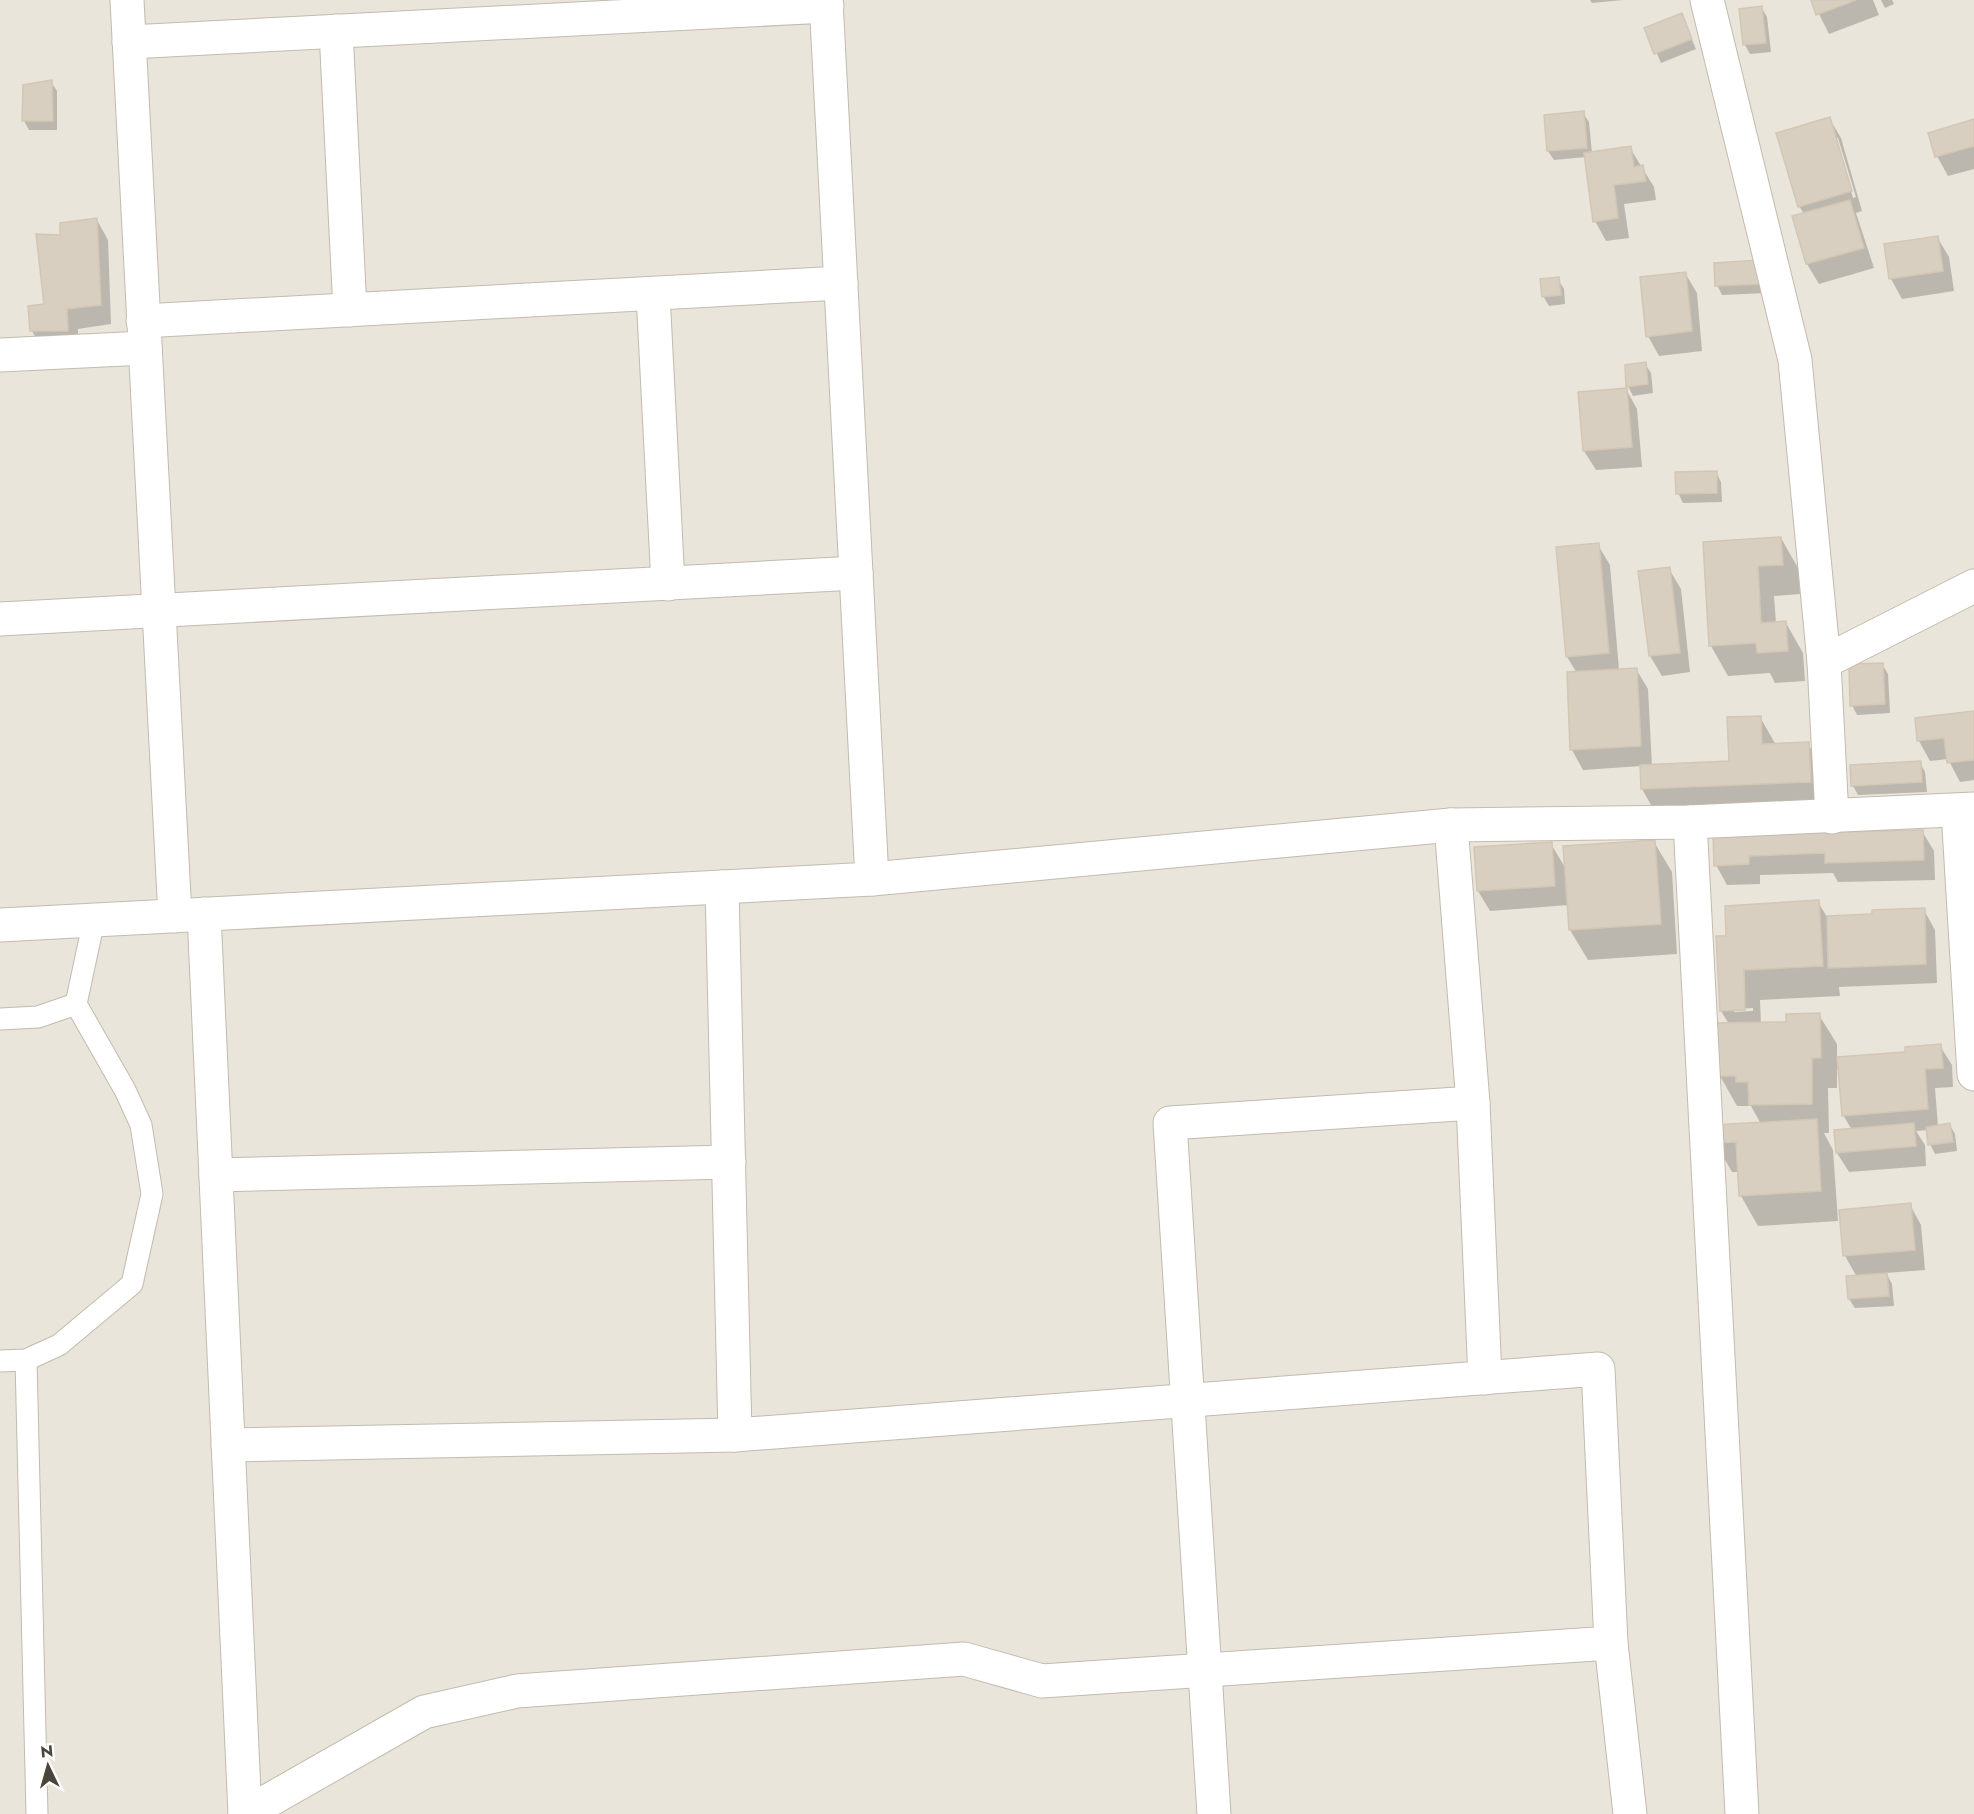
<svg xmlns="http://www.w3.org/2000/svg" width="1974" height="1814" font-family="Jost,sans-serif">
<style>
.residential{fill:#eae5da}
.shadow{fill:#0003;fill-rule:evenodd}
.building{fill:#d8cfc1;stroke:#d3c7b4;stroke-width:1.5}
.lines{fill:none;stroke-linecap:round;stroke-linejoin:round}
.lane-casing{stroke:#c2bbae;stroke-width:23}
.street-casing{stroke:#c2bbae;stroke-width:35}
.lane{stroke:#fff;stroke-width:21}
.street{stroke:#fff;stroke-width:33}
</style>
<rect width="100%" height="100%" fill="#f6f3ec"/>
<rect class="residential" x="0" y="0" width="1974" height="1814"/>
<g class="shadow">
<path d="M1590,0H1623L1592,3Z"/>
<path d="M1812,0H1873L1879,15L1829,34Z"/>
<path d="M1881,0H1892L1894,4L1885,8Z"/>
<path d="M1761,7L1767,17L1771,52L1750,54L1745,45L1741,10Z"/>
<path d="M1681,15L1696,49L1661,63L1646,29Z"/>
<path d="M51,82L57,91V130H29L24,121Z"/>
<path d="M1583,113L1589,122L1592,153L1630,148L1654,187L1656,200L1624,204L1629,238L1606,241L1595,221L1586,157L1554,160L1548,151Z"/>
<path d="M1829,118L1841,138L1862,211L1856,213L1874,268L1819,284L1807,264L1794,217L1804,214L1799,206ZM1835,138H1838L1856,197L1853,198Z"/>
<path d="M1974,121V169L1948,176L1937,156Z"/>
<path d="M97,220L108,240L111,324L78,329V350L43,351L32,331L45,306L61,237Z"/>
<path d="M1937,237L1949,257L1954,291L1902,299L1891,279Z"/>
<path d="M1759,262L1766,293L1722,295L1717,285Z"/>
<path d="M1685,273L1697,293L1702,351L1659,356L1648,336Z"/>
<path d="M1558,279L1564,289L1565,304L1549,306L1543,296Z"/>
<path d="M1645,364L1651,373L1653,393L1633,396L1628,386Z"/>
<path d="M1626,389L1637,409L1642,467L1596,470L1584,451Z"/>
<path d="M1716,472L1721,482L1722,502L1683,503L1678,493Z"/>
<path d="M1781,538L1798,568L1800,594L1774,596L1776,623H1786L1803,653L1805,681L1775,683L1770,673L1728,676L1711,646L1705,543Z"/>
<path d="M1598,545L1610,565L1619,670L1636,669L1648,689L1652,766L1731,763L1760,717L1776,745L1808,744L1825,774L1827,812L1659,819L1642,789L1641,766L1583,770L1572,750L1577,673L1567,657Z"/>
<path d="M1669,569L1681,589L1690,672L1662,676L1650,656L1640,572Z"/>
<path d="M1882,664L1888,674L1890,713L1857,715L1852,705Z"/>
<path d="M1974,713V780L1960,782L1948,759L1930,761L1919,741L1916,719Z"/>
<path d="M1920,763L1925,772L1927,792L1858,795L1853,786Z"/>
<path d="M1922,831L1934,851L1935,880L1838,882L1833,873L1760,875V884L1727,885L1716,865L1715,837Z"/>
<path d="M1654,842L1672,872L1677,954L1588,960L1570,930L1568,905L1490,911L1478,891L1551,844L1566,869Z"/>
<path d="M1818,902L1827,917L1924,910L1935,930L1937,983L1839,987L1840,996L1760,1000L1761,1024H1788L1819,1015L1837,1044V1058L1907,1053L1940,1046L1952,1065L1953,1087L1935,1088L1938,1126L1949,1124L1955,1134L1957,1151L1935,1154L1930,1144L1928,1130L1916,1131L1925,1145L1926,1166L1849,1172L1837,1153L1852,1130L1843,1115L1840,1069H1837V1088H1828L1829,1133H1824L1833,1150L1838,1221L1758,1226L1741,1196L1739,1172H1732L1715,1142L1761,1124L1751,1106H1737L1720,1076L1729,1024L1721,1011L1728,938ZM1753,1008V1011L1734,1012V1009Z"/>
<path d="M1910,1205L1921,1225L1925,1270L1886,1273L1892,1284L1894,1306L1855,1308L1849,1299L1848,1278L1857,1277L1845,1256L1841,1211Z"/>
</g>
<g class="building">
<path d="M1811,0H1856L1816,15Z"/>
<path d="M1762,6L1766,43L1743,45L1739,9Z"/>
<path d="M1682,13L1692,39L1654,54L1644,28Z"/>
<path d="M52,80L53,121H22L23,85Z"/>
<path d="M1584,111L1587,148L1547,151L1544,115Z"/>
<path d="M1830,117L1852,191L1798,207L1776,133Z"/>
<path d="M1974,119V146L1935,157L1928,133Z"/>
<path d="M1631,146L1634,167L1643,165L1646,181L1614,185L1618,218L1593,222L1584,153Z"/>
<path d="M1850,200L1864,248L1806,264L1792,216Z"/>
<path d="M97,218L101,305L67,309L68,331H30L28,306L44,304L36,234L60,235V223Z"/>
<path d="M1938,236L1943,271L1889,279L1884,244Z"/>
<path d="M1760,260L1762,284L1715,286L1714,263Z"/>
<path d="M1686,272L1692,331L1646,337L1640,277Z"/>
<path d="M1559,277L1561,295L1542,297L1540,279Z"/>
<path d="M1646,362L1648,384L1626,387L1625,365Z"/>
<path d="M1627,388L1632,447L1583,451L1578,392Z"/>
<path d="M1717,471V493L1676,494L1675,472Z"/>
<path d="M1781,537L1783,565L1758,566L1761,623L1786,621L1788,651L1757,653L1756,643L1709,646L1703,542Z"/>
<path d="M1599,543L1609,653L1566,657L1556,547Z"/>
<path d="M1670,567L1680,653L1649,656L1638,571Z"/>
<path d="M1883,663L1885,704L1850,706L1849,664Z"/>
<path d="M1637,668L1641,746L1570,750L1567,672Z"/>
<path d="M1974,711V760L1947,763L1944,738L1917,741L1915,718Z"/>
<path d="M1761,716L1762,744L1809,742L1811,782L1641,789L1640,765L1729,761L1727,717Z"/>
<path d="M1921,761L1922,782L1851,786L1850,765Z"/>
<path d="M1923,830L1924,860L1825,863V853L1749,856V864L1714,866L1713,835Z"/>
<path d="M1655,840L1661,924L1569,930L1563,846Z"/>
<path d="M1552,842L1555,886L1477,891L1474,847Z"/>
<path d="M1819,900L1823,966L1744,970L1745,1010L1720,1011L1716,936H1726L1725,906Z"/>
<path d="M1925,908L1926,964L1828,968L1827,916L1872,914V910Z"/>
<path d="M1820,1013L1821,1058H1812V1104L1749,1105L1748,1082H1736V1076H1719L1709,1023L1786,1022V1014Z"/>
<path d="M1941,1044L1943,1068L1925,1069L1928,1109L1842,1116L1837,1057L1905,1052V1047Z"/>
<path d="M1817,1119L1821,1191L1739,1196L1736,1142L1714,1143L1713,1125Z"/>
<path d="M1914,1123L1916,1146L1836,1153L1834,1130Z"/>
<path d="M1950,1123L1953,1142L1928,1145L1926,1127Z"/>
<path d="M1911,1203L1915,1250L1843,1256L1839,1210Z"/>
<path d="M1887,1273L1889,1296L1848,1299L1846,1276Z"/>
</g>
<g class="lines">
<g class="lane-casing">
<g id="lane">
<path d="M0,1019L38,1017L76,1004L94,920"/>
<path d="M26,1360L37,1814"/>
<path d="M0,1361L26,1360L59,1345L132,1284L152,1194L141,1125L125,1090L76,1004"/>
</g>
</g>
<g class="street-casing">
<g id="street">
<path d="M127,0L175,916"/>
<path d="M826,0L872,879"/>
<path d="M1707,0L1795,360L1824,662L1832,817"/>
<path d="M336,31L350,310"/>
<path d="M129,42L827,6"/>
<path d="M653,294L668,584"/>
<path d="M143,321L841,283"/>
<path d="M0,355L145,348"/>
<path d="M0,619L856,573"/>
<path d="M1824,662L1974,586"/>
<path d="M1958,811L1974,1074"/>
<path d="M1690,822L1742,1814"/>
<path d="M1451,825L1473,1103L1485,1378"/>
<path d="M722,887L735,1435"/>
<path d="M204,914L245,1814"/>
<path d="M0,925L872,879L1451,825L1690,822L1974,809"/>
<path d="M216,1175L729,1162"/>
<path d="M228,1445L735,1435L1598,1369L1611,1643L1630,1814"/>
<path d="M245,1814L424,1712L517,1691L964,1659L1042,1681L1611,1643"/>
<path d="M1214,1814L1170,1123L1473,1103"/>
</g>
</g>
<use href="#lane" class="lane"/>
<use href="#street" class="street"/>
</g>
<g transform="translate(48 1766) rotate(355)" stroke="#ffffff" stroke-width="4.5" paint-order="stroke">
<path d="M0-4.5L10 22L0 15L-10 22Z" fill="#4b4439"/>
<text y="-9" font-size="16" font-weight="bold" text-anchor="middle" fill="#4b4439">N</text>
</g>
</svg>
